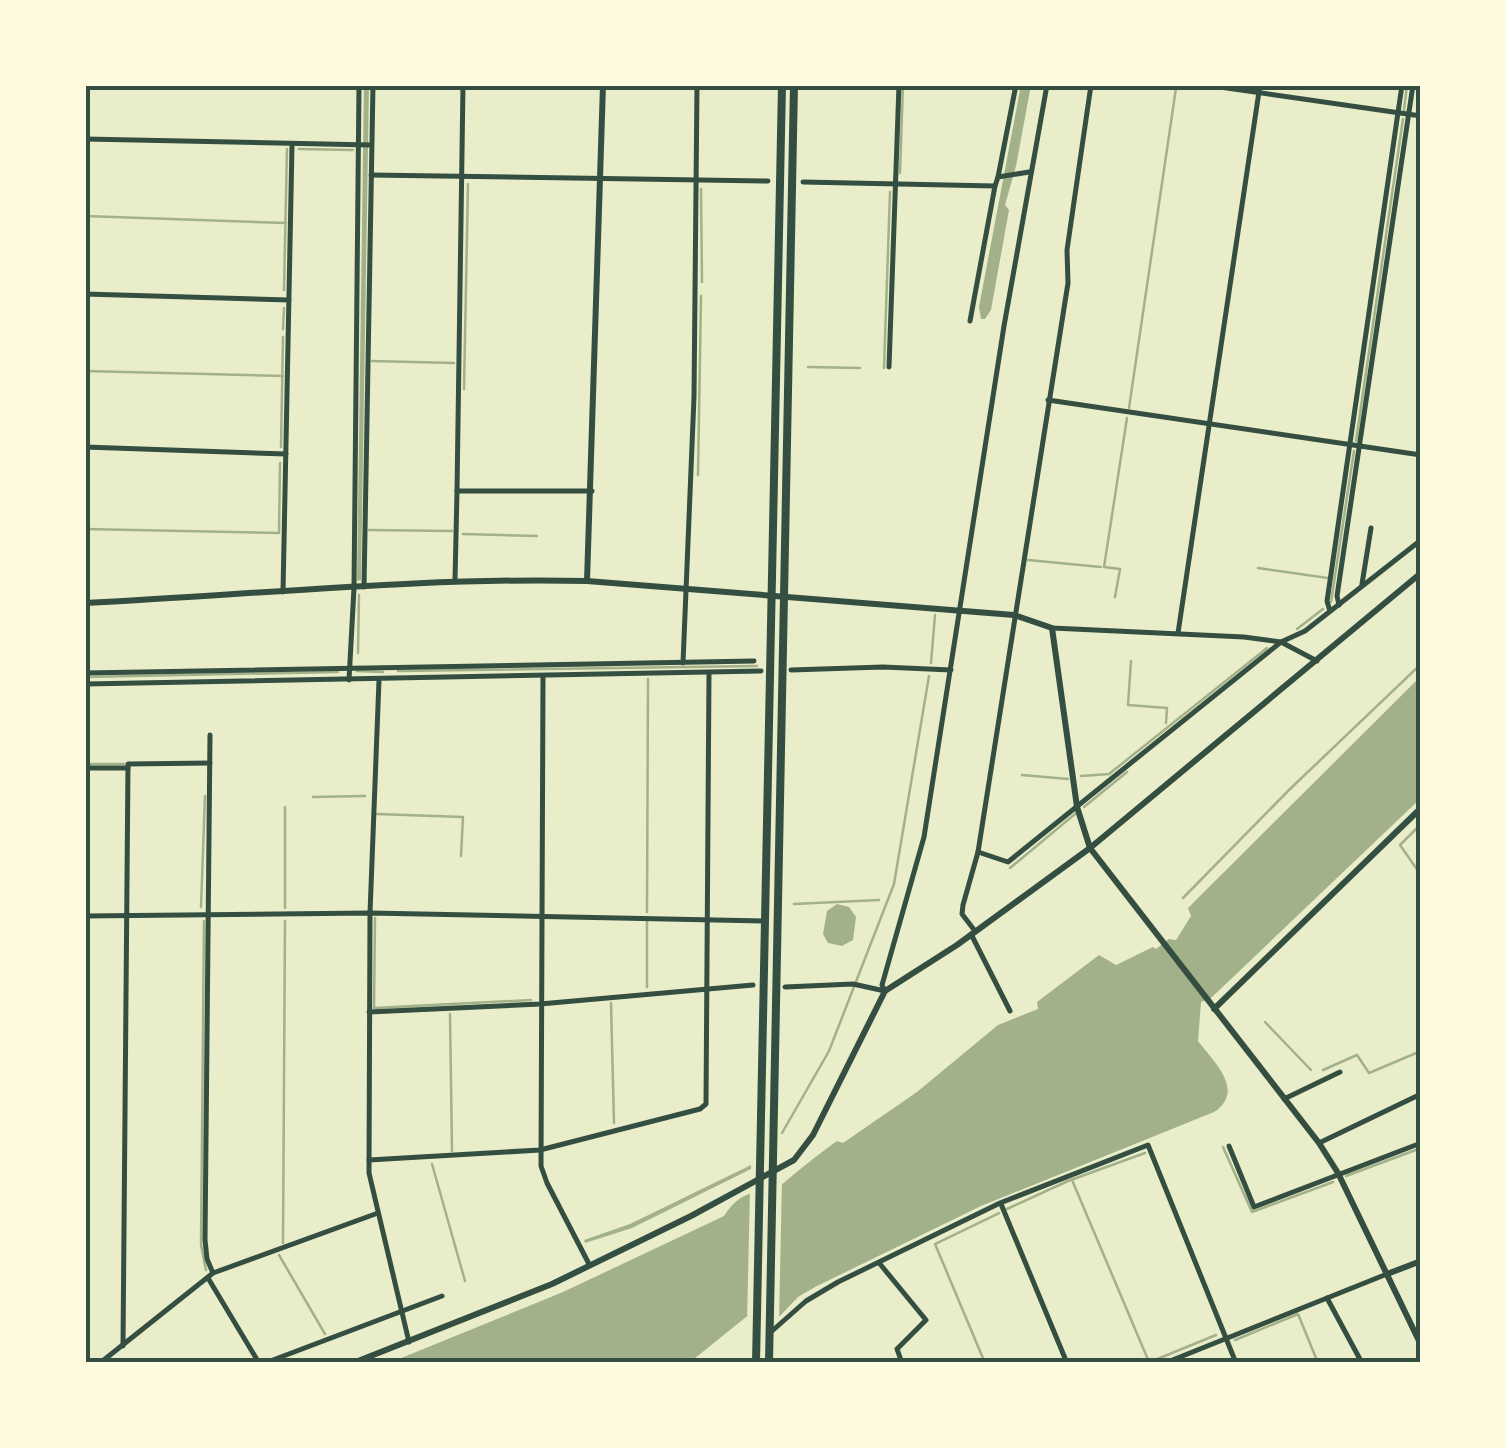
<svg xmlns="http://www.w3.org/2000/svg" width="1506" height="1448" font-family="Commissioner,sans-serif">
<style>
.water{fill:#a3b18a}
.pier{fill:#e9edc9}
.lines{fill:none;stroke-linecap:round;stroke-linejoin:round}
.stream{stroke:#a3b18a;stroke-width:2.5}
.minor{stroke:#344e41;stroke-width:5}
.tertiary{stroke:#344e41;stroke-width:6}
.secondary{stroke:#344e41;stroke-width:6}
.trunk{stroke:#344e41;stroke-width:8}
.neatline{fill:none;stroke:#344e41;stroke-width:4}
</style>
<rect width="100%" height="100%" fill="#e9edc9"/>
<g class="water">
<path d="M364,85H369L361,580L357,581Z"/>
<path d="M1021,85H1031L1016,166L1005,205L1009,210L991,310L985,319H981L979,307Z"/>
<path d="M1421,676V798L1211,998L1201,1002L1198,1041C1214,1062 1246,1091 1214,1112L981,1206L815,1287L798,1297L780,1316L746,1317L689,1363H389L563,1292L724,1216C745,1182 768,1197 786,1181C802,1167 819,1154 837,1141L843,1143L917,1092L998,1025L1038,1009L1037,1002L1099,955L1116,965L1153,947L1156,949L1169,939L1176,940L1191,916L1188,908Z"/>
<path d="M837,904L849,907L856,917L853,940L842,946L828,943L823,934L827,911Z"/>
<path d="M751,1165V1169L632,1228L585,1243L584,1240L630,1224Z"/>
</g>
<path class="pier" d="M782,1179L779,1321L747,1322L750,1188Z"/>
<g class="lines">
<g class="stream">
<path d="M612,86L691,85"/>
<path d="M703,86L771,87"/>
<path d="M805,88L894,87"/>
<path d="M1404,110L1407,85"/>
<path d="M299,149L353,150"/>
<path d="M900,173L903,85"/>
<path d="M701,189L702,282"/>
<path d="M85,216L286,223"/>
<path d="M284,290L287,149"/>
<path d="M283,329L284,308"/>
<path d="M372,361L454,363"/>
<path d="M808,367L860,368"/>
<path d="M884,368L890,192"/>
<path d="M85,371L283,376"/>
<path d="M464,389L468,184"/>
<path d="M1129,408L1176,88"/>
<path d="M1356,441L1403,119"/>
<path d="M281,447L283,337"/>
<path d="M698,475L701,296"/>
<path d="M85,529L279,533L280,463"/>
<path d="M369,530L452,531"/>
<path d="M463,534L537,536"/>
<path d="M1028,560L1101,567"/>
<path d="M1258,568L1328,578"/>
<path d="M1115,597L1120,569L1104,567L1127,418"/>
<path d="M1331,602L1354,451"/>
<path d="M1297,629L1323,609"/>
<path d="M358,653L359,595"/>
<path d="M1131,661L1128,705L1167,708L1166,723"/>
<path d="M931,663L935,615"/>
<path d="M357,671L383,672"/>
<path d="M398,671L757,666"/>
<path d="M85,677L338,672"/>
<path d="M85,764H124"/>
<path d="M1022,775L1068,779"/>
<path d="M1081,776L1109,774L1267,648"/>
<path d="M313,797L365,796"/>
<path d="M1084,807L1127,772"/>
<path d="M377,814L463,817L461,856"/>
<path d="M1421,824L1400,845L1421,875"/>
<path d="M1010,868L1075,814"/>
<path d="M1183,898L1290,789L1421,664"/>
<path d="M794,904L879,900"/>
<path d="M201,907L205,796"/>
<path d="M285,908V807"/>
<path d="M647,912L648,679"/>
<path d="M375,918L374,1008L531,1000"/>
<path d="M204,921L201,1245L206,1270"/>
<path d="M647,922V987"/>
<path d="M611,1003L614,1123"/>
<path d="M450,1014L452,1151"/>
<path d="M1265,1022L1311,1070"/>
<path d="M1323,1070L1357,1055L1369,1073L1421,1051"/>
<path d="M782,1133L829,1051L894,884L929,676"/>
<path d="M1223,1147L1252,1212L1333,1182"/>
<path d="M432,1164L465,1281"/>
<path d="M1346,1176L1421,1148"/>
<path d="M1072,1180L1149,1362"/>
<path d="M1007,1209L1068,1181L1145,1153"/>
<path d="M283,1243L285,921"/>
<path d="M279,1255L325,1334"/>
<path d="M1235,1340L1298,1314L1318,1363"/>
<path d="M1150,1362L1216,1335"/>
<path d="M985,1363L935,1244L999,1213"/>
</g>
<g class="minor">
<path d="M463,85L457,491H592"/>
<path d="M1206,85L1421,116"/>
<path d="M85,139L371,145"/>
<path d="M371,175L768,181"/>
<path d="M998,177L1016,85"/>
<path d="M803,182L995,186L998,177L1029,172"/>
<path d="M85,294L289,300"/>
<path d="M970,321L995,186"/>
<path d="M889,367L899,85"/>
<path d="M1048,400L1421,455"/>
<path d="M85,447L286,454"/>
<path d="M455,580L457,491"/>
<path d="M1362,584L1371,528"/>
<path d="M364,587L373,85"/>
<path d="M283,592L292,145"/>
<path d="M1339,605L1337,596L1413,85"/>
<path d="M1330,611L1327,601L1331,574L1402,85"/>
<path d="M1052,628L1244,637L1281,642L1317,661"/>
<path d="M1178,633L1260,85"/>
<path d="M683,663L694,397L697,85"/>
<path d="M791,670L883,667L951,670"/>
<path d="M85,673L754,661"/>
<path d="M543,676L541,1166L547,1183L589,1264"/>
<path d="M349,680L354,588L359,85"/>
<path d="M379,680L370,913L369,1173L409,1342"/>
<path d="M85,684L761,671"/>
<path d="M210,735L205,1240L207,1259L213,1273"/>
<path d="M85,768H128"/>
<path d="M978,852L1008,862L1281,642L1305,631L1421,540"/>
<path d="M85,916L370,913L765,921"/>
<path d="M975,931L962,914L963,905L978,852L1068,283L1067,250L1091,85"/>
<path d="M971,934L1010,1011"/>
<path d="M785,987L853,984L885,991L882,985L924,837L1004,326L1047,85"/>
<path d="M369,1012L540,1004L753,985"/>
<path d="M1284,1099L1340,1072"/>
<path d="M1319,1143L1421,1094"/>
<path d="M1229,1146L1254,1207L1421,1143"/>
<path d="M369,1160L540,1150L700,1109L706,1104L709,673"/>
<path d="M1001,1204L1067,1363"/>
<path d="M880,1264L926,1320L897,1349L902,1363"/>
<path d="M208,1278L259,1363"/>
<path d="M1327,1298L1362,1363"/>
<path d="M772,1331L806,1301L838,1282L1000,1203L1148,1145L1236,1363"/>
<path d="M123,1346L128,764L210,763"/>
<path d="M100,1363L213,1273L378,1213"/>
<path d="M265,1363L442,1296"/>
<path d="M1165,1363L1387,1274"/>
</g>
<g class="tertiary">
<path d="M587,581L603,85"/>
<path d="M1090,848L1319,1143L1338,1173L1421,1345"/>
<path d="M1214,1009L1421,808"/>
<path d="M1387,1274L1421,1261"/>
</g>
<g class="secondary">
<path d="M85,603C252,595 420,577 587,581L1014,615L1052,628L1077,807L1090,848L1421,573"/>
<path d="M353,1363L552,1284L691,1216L794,1160L813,1135L885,991L957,945L1090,848"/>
</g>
<g class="trunk">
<path d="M756,1363L782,85"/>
<path d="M769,1363L794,85"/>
</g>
</g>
<rect width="1506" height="1448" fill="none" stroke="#fefae0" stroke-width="175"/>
<rect x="88" y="88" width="1330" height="1272" class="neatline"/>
</svg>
